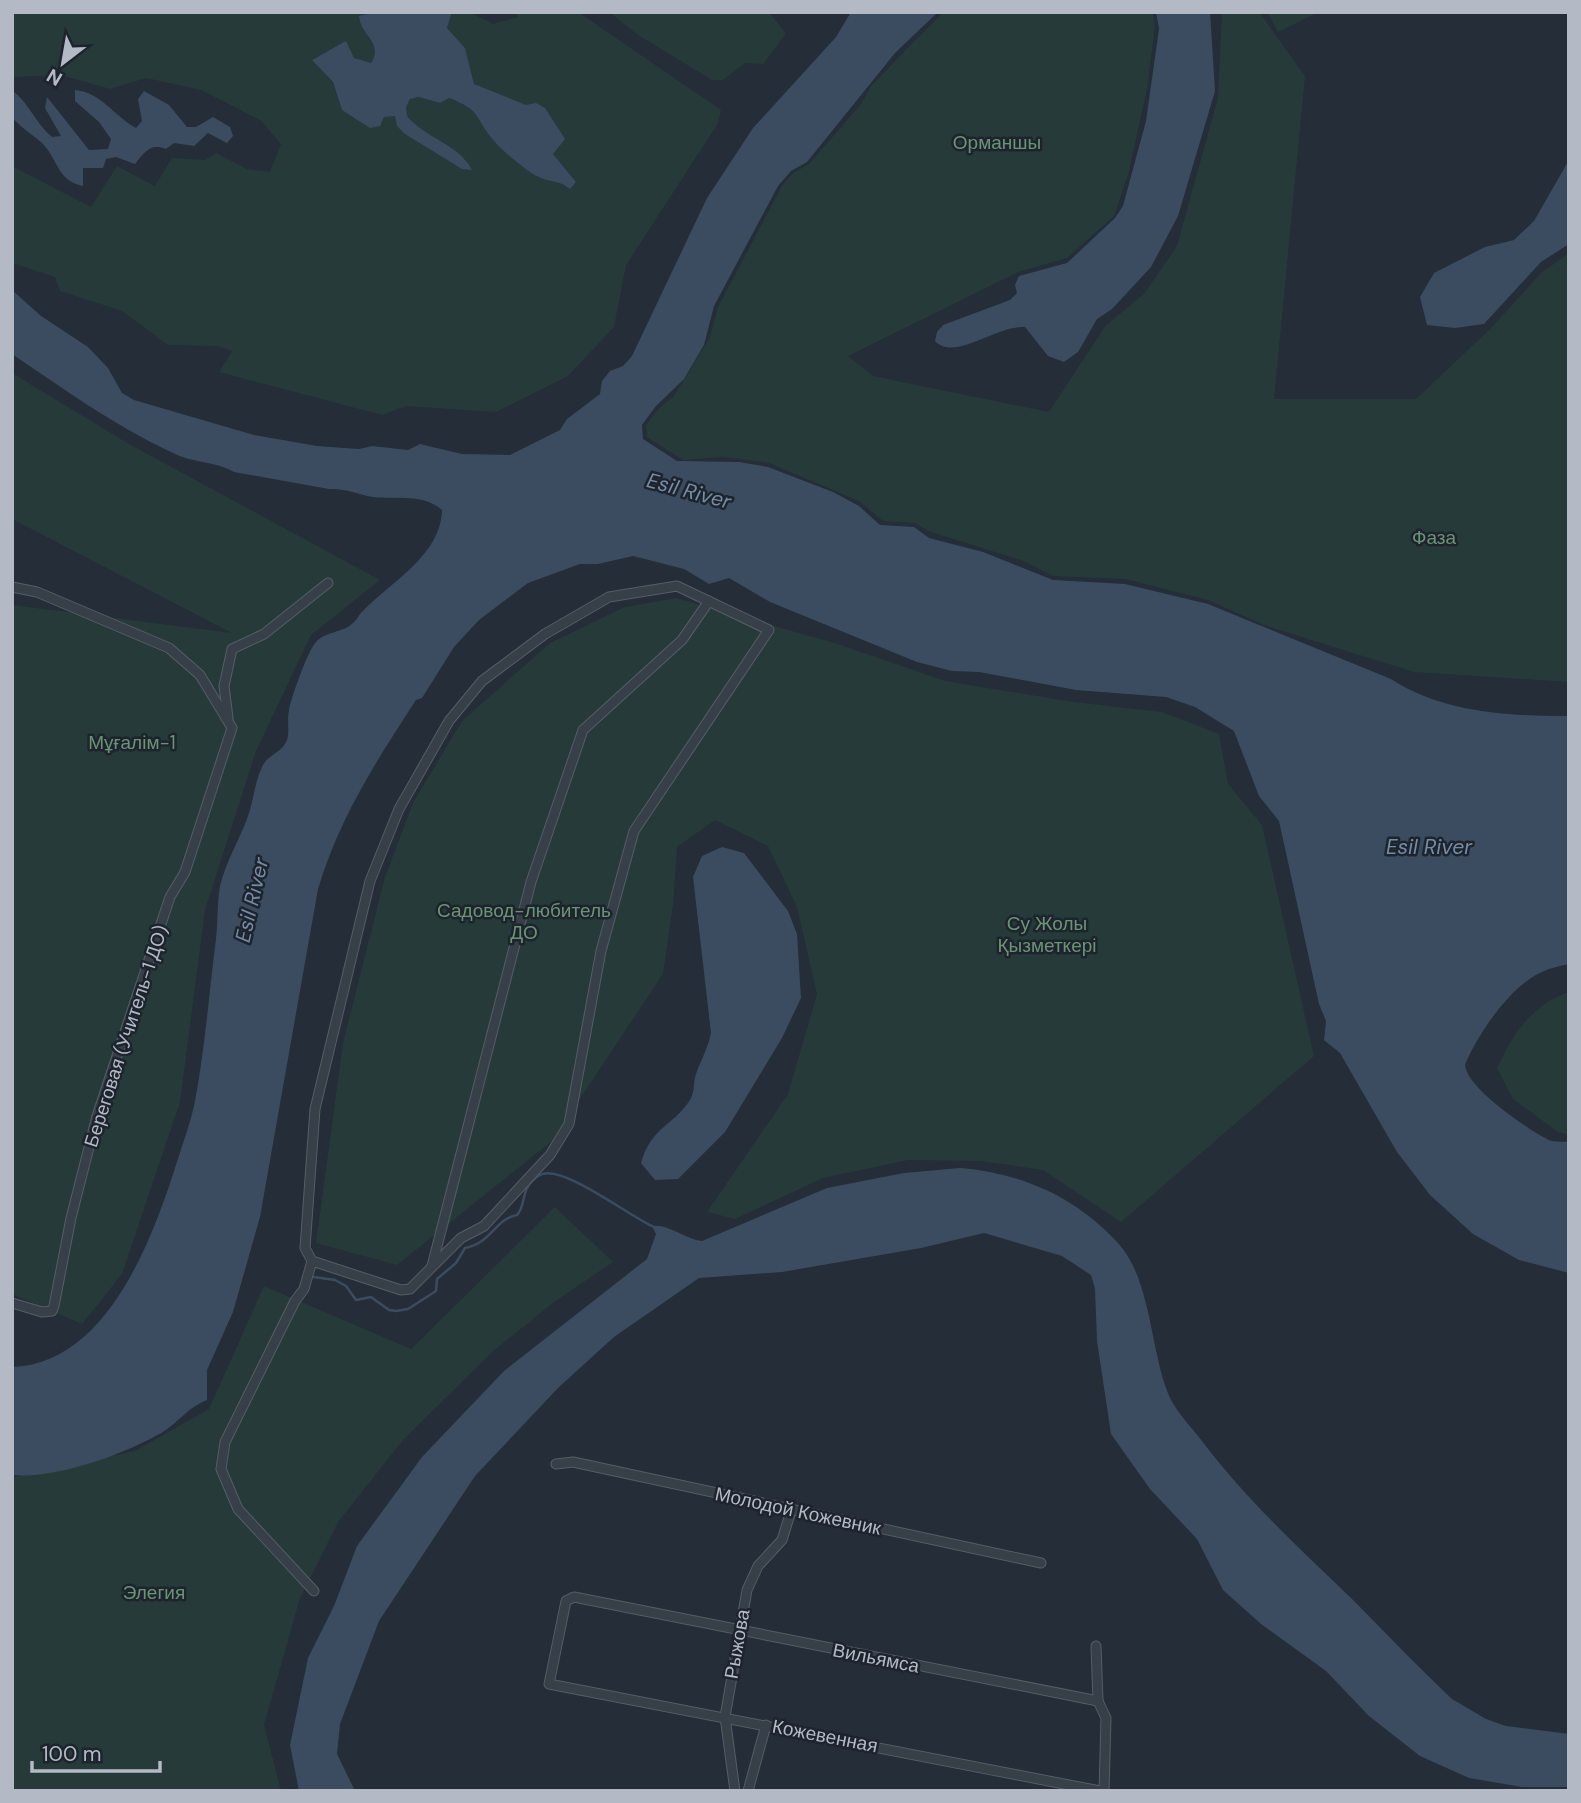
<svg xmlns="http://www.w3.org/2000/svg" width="1581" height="1803" font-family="'DM Sans',sans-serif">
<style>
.green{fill:#273a3a}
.water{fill:#3b4c60}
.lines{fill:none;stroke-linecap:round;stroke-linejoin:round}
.stream{stroke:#3b4c60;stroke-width:2.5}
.street-casing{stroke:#565d67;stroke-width:11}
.street{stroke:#373f49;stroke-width:9}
.labels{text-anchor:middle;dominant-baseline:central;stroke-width:5;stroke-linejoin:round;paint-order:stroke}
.park-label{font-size:19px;fill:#6c9474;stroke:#1d242e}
.street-label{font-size:19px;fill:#b3bac5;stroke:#1d242e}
.water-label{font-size:21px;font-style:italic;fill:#768ca6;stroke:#1d242e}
</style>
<rect width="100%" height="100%" fill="#242d38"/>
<g class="green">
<path d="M12,12H376L359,17C360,37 384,42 371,63L362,62L339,47L312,59L333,83L342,110L395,116L397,126L468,161L421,130L407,116L406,107L410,99L419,97L440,103L449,98C483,111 474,117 494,141C501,150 531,174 541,178C552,182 560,180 570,189L576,182L553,154L564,139L550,116L474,84L465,48L447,28L452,12L473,14L493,24L518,17L515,12H578L721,110L717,125L626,265L614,327L568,376L496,412L406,406L382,415L219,372L232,351L217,346L168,345L122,311L60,291L55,277L12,263V166L91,207L117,166L155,186L172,158L205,160L216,153L247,169L270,172L281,144L260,120L201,90L146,78L110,89L61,75L12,77Z"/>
<path d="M609,12H769L786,34L763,64L745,63L723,80H712L638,35Z"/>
<path d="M943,12H1153L1155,26L1147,89L1128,175L1114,216L1067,258L1018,272L848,356L873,376L1049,412L1106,325L1144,294L1177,246L1218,98L1222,12H1259L1305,76L1274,399H1416L1490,329L1541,273L1569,253V682L1414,672L1264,625L1208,600L1126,579L1053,576L1024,561L928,531L915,523L883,521L859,501L769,463L723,457L683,460L647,437L646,425L658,409L674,396L710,337L718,307L782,186L793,173L809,164L862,103L871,86Z"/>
<path d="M1267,12H1319L1278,32Z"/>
<path d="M12,373L129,444L380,580L311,635L256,751L205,910L180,1102L122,1274L82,1324L12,1294V605L232,633L12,519Z"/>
<path d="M676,598L838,644L945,681L1074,702L1162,712L1219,734L1228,784L1262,825L1314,1056L1121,1222L1043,1170L981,1161L908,1160L823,1178L735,1219L707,1212L788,1094L817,994L797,907L768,846L715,820L677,847L673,905L663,974L552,1141L397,1265L316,1243L343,1043L385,877L413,803L462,721L550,643L625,607Z"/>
<path d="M1569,992V1135L1558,1132L1513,1099L1497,1068C1513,1034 1531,1005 1569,992Z"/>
<path d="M555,1207L613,1262L554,1302L491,1353L403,1440L338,1522L300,1598L264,1725L281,1791H12V1477L135,1451L209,1409L264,1286L411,1349Z"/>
</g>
<g class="water">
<path d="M376,12H452L447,28L465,48L474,84L526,105L536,103L545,108L565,139L553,154L576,182L570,189C560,180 552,183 541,178C531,175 501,150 494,141C474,118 483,111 449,98L440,103L419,97L410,99L406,107L407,116C425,138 460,145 472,170L462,169L405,134L397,126L395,116L384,117L380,126L370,128L342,110L333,82L312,60L346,41L354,58L371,63C384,42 360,36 359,16Z"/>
<path d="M851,12H938L895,53L807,162L791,171L778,186L714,306L704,345L684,379L656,406L642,425L643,439L677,461L739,462L768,467L833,492L859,506L880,525L914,527L929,538L983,552L1053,580L1125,584L1208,604L1391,679C1443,713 1508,716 1569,716V964C1560,966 1550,968 1542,972C1511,985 1477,1035 1465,1065C1467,1088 1526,1128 1547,1139C1553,1143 1562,1141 1569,1142V1273L1519,1260L1473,1234L1430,1195L1397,1152L1340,1053L1324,1040L1326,1021L1319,1004L1279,821L1259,796L1234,731L1195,707L1166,697L1076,690L979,672L952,671L917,662L770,602L729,578L709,584L684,569L633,556L598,564H580L528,583L479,620L454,647L422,698L416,700C375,763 340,817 318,889L260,1217L233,1312L207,1370V1400C188,1407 179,1422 163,1432C125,1454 57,1479 12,1475V1367C108,1364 153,1237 177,1162C183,1142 191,1122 195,1101C205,1048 209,993 216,939C218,922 217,903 220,886C226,860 241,838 249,813C254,798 255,781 262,767C268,753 285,753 288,736C289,728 287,719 289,710C291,698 308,650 316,642C326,631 343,633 353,623C357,620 359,614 363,611C391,582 441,555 442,510C423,493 397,500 373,497C357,494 345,488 329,489L234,472C215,461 192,463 173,453C115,426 65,390 12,354V290L41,316L88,347L108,368L122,393L134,400L254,435L317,446L359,449L372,446L408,450L420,444L462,454L510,455L560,430L567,419L600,394L602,381L610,371L623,366L632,356L707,198L753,128L836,37Z"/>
<path d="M1156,12H1210L1215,91L1178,216L1151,267L1112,309L1097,319L1078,352L1064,362L1048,356L1025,327C997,325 954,362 935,341L937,332L943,325L1010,300L1017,293L1015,285L1019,276L1067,263L1115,218L1123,206L1146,121L1159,29Z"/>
<path d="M12,90C29,103 36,124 52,137L61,136L45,108L47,97L89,150L108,149L111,139L99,122L75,101V90C101,92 115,117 136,128L142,121L138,99L144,91L169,105L187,127H196L213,117L230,127L233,136L227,143L208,133L194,146L174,143L166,149C150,143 145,152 135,164L116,157L106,159L103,168H83V186C56,180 59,160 42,143C32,134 21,128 12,117Z"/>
<path d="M1569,160V244L1541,262L1484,324L1455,328L1427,325L1420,297L1434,273L1485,247L1514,240L1534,221Z"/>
<path d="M722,847L744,853L788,911L797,934L801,998L782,1038L725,1132L678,1179L655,1180L641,1163C652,1126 671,1128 690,1100C695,1092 693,1083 696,1074C701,1060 708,1048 711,1033L693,877L702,856Z"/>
<path d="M960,1168C1022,1173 1076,1197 1118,1243C1152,1280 1150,1353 1170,1398C1178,1414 1194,1430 1205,1445C1248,1501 1300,1549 1351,1598C1385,1632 1417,1666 1452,1699L1486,1719L1506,1726L1569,1734V1787H1522L1469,1778L1420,1756L1369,1716L1326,1671L1261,1624L1223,1590L1197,1539L1150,1489L1111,1434L1097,1341L1095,1289L1091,1275L1062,1256L984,1233L921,1248L782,1272L699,1278L614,1337L558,1388L475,1476L379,1621L340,1724L337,1754L355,1791H299L290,1745L308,1658L334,1606L357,1546L422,1457L504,1371L647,1259L656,1234L652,1226C668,1223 685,1239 702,1241L827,1188L904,1173Z"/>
</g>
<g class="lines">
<path class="stream" d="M314,1277L335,1280L346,1286L356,1300L371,1297L389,1310L396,1311L408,1309L436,1291L437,1279L456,1263L465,1248C493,1242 495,1219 517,1215C527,1205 519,1187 540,1175C561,1163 629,1216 652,1226"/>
<g class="street-casing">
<g id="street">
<path d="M12,587L37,592L169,648L200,675L232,728L185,872L170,897L97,1116L71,1218L54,1306L52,1311L42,1312L12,1303"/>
<path d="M228,718L224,686L232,649L264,634L328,583"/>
<path d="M312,1261L401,1290L410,1289L461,1238L484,1226L550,1155L569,1124L601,951L634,831L769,630L677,586L609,597L545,634L482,681L449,721L399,809L370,881L315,1109L305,1248L312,1261L304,1289L295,1301L225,1442L221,1469L238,1509L314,1591"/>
<path d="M432,1266L531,882L583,730L682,640L709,601"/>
<path d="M556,1464L573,1462L1041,1563"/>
<path d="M1096,1646L1098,1701"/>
<path d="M735,1791L725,1717L747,1590L758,1566L782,1540L791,1511"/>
<path d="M748,1791L766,1725"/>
<path d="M1100,1791L549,1684L566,1601L574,1597L1098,1701L1106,1718L1104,1791"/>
</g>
</g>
<use href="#street" class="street"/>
</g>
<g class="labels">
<g class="park-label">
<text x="997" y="142">Орманшы</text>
<text x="1434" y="537">Фаза</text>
<text x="132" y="742">Мұғалім-1</text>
<text x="524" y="910">Садовод-любитель<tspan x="524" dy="22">ДО</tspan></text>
<text x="1047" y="923">Су Жолы<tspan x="1047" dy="22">Қызметкері</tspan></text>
<text x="154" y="1592">Элегия</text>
</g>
<g class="street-label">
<text transform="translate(126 1036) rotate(-72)">Береговая (Учитель-1 ДО)</text>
<text transform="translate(798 1511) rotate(12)">Молодой Кожевник</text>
<text transform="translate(737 1644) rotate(-80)">Рыжова</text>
<text transform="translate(876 1658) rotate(11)">Вильямса</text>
<text transform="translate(825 1736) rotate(11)">Кожевенная</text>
</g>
<g class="water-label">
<text transform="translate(689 491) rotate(15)">Esil River</text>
<text x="1429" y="847">Esil River</text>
<text transform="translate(252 900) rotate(-77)">Esil River</text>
</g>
</g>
<rect width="1581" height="1803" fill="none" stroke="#b3bac5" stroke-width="28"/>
<g transform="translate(63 63) rotate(211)" stroke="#1d242e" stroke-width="5" paint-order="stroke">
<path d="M0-5L12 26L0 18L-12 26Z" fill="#b3bac5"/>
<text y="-10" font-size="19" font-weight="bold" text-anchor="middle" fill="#b3bac5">N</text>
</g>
<path d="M32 1761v10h128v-10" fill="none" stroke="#b3bac5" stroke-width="3.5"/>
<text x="42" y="1761" font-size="21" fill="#b3bac5" stroke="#1d242e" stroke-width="5" paint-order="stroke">100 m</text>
</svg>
